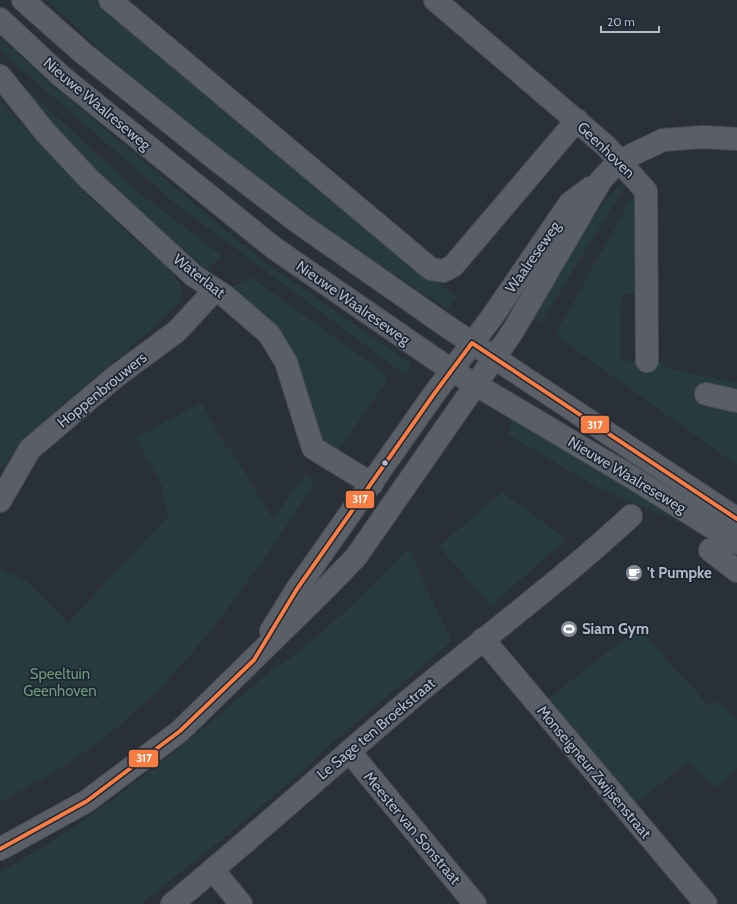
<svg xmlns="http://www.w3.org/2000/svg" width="737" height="904" font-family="Cabin,sans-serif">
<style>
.green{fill:#273a3e}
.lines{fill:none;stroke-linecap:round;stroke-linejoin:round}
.minor-casing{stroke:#484c53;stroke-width:24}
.minor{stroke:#5a5e66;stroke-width:22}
.bus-1-casing{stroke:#1d2633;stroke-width:7}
.bus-1{stroke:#f77d43;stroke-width:4}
.bus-dot{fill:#b4bcc9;stroke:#1d2633;stroke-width:1.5}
.labels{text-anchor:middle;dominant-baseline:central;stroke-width:3.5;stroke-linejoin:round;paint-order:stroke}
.street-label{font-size:15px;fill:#b4bcc9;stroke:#1d2633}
.poi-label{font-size:15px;font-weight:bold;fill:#b4bcc9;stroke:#1d2633;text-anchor:start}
.park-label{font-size:15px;fill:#6b9a76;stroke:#1d2633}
.line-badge{stroke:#1d2633;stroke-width:1.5}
.badge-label{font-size:11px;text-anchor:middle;font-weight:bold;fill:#fff}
</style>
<rect width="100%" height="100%" fill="#2a3038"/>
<g class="green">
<path d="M46,0H92L271,150L432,280L457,296L448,310C354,248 261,184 173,113C129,77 88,37 46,0Z"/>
<path d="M0,37L44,78L264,262L412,364L404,374L176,204L12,61L0,49Z"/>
<path d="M0,64L137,191L222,256L204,274L153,234L0,71Z"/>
<path d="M0,100C46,152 92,203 144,248C160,261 180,273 183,295L180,302L151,330L61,406L21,443L2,468L0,467Z"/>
<path d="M633,174L540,324L528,317L605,200Z"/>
<path d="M634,193L637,211L642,292L621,295L620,361H663L664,367L737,383V465L555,335Z"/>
<path d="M251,277L384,373L387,381L334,456L316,443L302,394L228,292L236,285Z"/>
<path d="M201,402L227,449L230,448L273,519L306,473L314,484C247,585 179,689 76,758C52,775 26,788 0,802V568L26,581L68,623L169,515L161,491L164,489L136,438Z"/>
<path d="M514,415L737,549V557L702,532L598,488L507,434Z"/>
<path d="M502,492L566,539L491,606L439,546Z"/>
<path d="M408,548L452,641L326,748L308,767L227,835L141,904H0V872C98,819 182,746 266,675C277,666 290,659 301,650C339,619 374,585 408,548Z"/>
<path d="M638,628L710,707L718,700L737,721V767L717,789L689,761L635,804L547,700Z"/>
</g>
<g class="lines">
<g class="minor-casing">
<g id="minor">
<path d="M23,0L83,53L205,151L299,223L445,325L737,519"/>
<path d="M110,0L431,269L443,271L453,266L577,120"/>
<path d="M435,0L606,146L646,191L647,361"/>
<path d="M0,19L61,76L274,248L451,370L633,478L737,543"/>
<path d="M0,76L45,132L88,178L194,276L225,296L269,334L286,362L313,448L372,484"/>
<path d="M706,394L737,401"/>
<path d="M0,501L30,449L115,377L177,331L215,290"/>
<path d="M710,550L737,571"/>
<path d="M271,631L297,589L434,394L492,317L570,203L590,188"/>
<path d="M483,639L706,904"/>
<path d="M349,751L475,904"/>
<path d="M0,849L87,801L180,731L322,592L356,557L513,331L601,180L619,161L663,140L703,137L737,139"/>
<path d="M213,870L241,904"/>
<path d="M172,904C252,838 329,768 408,701C482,639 560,582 631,516"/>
</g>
</g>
<use href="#minor" class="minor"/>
<g class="bus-1-casing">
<path id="bus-1" d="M0,849L87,801L180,731L254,660L297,589L434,394L472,343L737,519"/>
</g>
<use href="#bus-1" class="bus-1"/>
</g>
<defs>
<g id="cafe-disc" transform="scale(0.9)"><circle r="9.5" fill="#848b96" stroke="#1d2633"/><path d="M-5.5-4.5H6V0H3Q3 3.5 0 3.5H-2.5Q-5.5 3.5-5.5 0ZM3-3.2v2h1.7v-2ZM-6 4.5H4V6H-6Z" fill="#fff"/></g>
<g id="stadium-disc" transform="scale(0.9)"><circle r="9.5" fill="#848b96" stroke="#1d2633"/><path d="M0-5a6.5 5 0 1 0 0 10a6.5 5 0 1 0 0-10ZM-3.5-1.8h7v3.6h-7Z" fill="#fff"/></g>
</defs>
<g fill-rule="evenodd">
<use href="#cafe-disc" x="634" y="573"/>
<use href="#stadium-disc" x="569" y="629"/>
</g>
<circle class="bus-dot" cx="385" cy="463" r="3.5"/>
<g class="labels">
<g class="street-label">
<text transform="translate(97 104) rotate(40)">Nieuwe Waalreseweg</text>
<text transform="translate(606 150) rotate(44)">Geenhoven</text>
<text transform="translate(533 257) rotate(-55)">Waalreseweg</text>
<text transform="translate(199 276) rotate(38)">Waterlaat</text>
<text transform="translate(353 303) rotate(35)">Nieuwe Waalreseweg</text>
<text transform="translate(102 390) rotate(-39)">Hoppenbrouwers</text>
<text transform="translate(627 475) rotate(31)">Nieuwe Waalreseweg</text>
<text transform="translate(376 729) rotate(-40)">Le Sage ten Broekstraat</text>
<text transform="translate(594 772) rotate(50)">Monseigneur Zwijsenstraat</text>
<text transform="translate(412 828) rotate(50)">Meester van Sonstraat</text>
</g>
<g class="poi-label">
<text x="647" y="573">'t Pumpke</text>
<text x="582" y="629">Siam Gym</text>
</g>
<g class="park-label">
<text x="60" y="674">Speeltuin<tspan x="60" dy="17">Geenhoven</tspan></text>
</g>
</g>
<g class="line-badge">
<rect x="580" y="415" width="30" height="19" rx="4" fill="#f77d43"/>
<rect x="345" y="490" width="30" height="19" rx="4" fill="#f77d43"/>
<rect x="128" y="749" width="31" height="19" rx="4" fill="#f77d43"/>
</g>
<g class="badge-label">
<text x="595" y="429">317</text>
<text x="360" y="503">317</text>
<text x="144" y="762">317</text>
</g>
<path d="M601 26v6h58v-6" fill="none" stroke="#b4bcc9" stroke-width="2"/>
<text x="607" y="26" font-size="12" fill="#b4bcc9" stroke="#1d2633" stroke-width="3" paint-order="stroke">20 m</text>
</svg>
